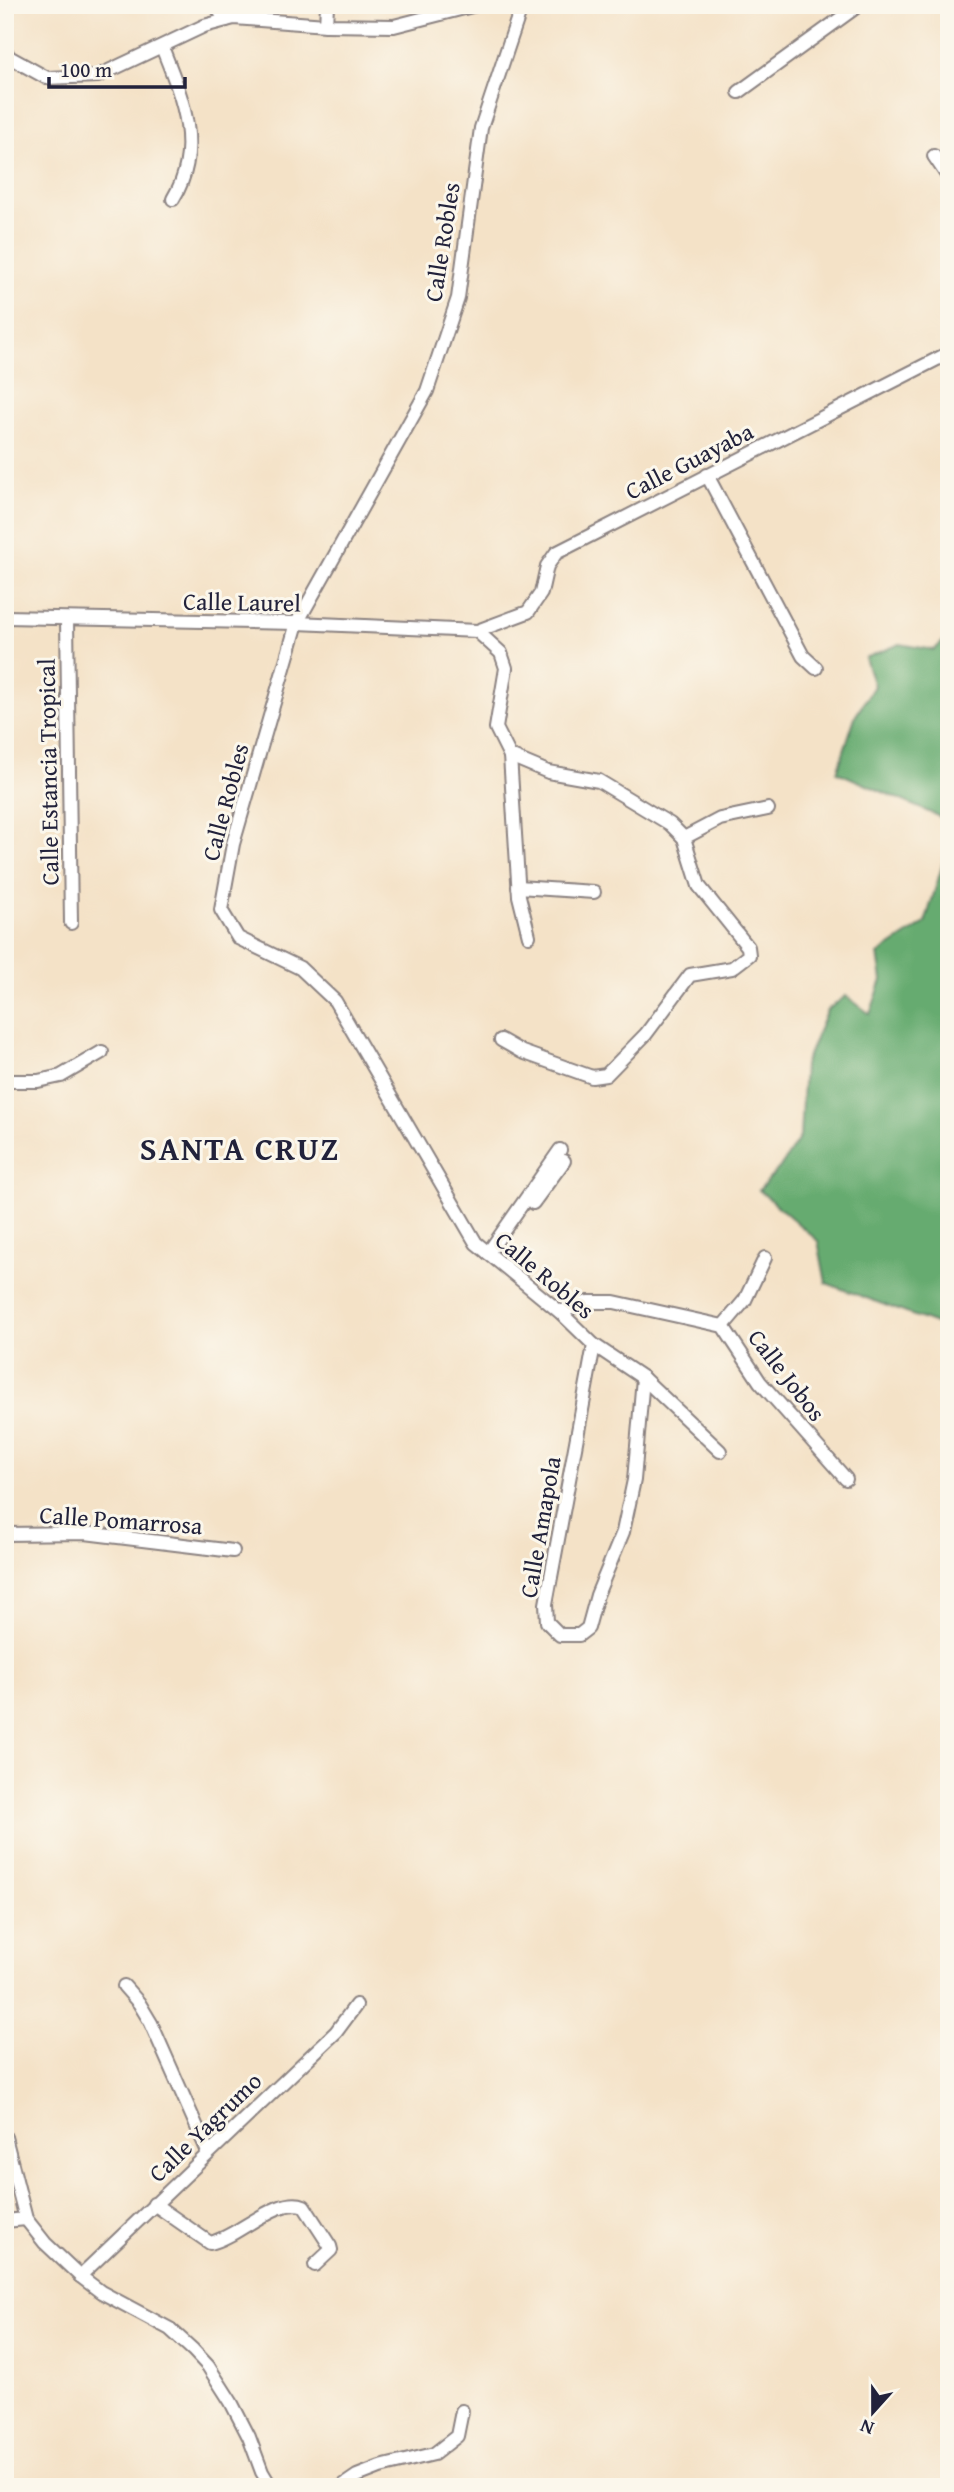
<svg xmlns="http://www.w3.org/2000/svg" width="954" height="2492" font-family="'Gentium Book Plus',serif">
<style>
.forest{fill:#66ab70;stroke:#446656;stroke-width:2}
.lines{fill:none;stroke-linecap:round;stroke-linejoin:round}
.minor-casing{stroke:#8b8281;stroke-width:16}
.minor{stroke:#fff;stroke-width:12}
.labels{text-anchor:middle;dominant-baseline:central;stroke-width:6;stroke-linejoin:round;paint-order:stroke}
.street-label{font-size:24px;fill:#22223b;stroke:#fbf7ec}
.district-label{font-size:32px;font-weight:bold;letter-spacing:2px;fill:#22223b;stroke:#fbf7ec}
</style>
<rect width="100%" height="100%" fill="#fbf7ec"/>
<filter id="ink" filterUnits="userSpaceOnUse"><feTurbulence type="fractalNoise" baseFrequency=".0143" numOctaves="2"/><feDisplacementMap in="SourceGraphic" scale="14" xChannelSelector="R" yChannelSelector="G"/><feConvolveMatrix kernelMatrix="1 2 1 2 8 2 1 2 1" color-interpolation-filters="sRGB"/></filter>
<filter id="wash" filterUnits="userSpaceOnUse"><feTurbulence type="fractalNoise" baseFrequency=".00686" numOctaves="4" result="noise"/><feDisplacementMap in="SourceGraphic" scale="28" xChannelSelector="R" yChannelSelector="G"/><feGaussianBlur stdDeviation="1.57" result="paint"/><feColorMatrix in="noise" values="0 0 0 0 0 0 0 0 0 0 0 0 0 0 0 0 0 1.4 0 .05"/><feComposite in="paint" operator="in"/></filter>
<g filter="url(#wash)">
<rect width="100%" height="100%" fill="#f4e2c7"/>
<g class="forest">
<path d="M949,636V821L837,772L855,717L874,686L865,658L900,644L934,650Z"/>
<path d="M949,843V1329L826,1283L818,1241L759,1190L782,1165L800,1137L804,1065L827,1010L846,996L870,1014L882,980L878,954L925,923Z"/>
</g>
</g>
<g filter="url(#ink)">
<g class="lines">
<g class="minor-casing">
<g id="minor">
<path d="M215,5L226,20"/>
<path d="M522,5L481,128L458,298L427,391L297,623L233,844L221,910L238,938L300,968L335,1001L476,1243L560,1312L594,1345L643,1378L720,1451"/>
<path d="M326,25L327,5"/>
<path d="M162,47C182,97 204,148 173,199"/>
<path d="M5,50L9,57L47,78L98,76L204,26L234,18L326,25L394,26L476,5"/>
<path d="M739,92L859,5"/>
<path d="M934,156L949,178"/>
<path d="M707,475L803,656L816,668"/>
<path d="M5,617L297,623L477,631L528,612L541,593L547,566L556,553L949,353"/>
<path d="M67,619L71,923"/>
<path d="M477,631L501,653L506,668L496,728L510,756L548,772L599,781L670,824L684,838L699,886L748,947L749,955L732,968L690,975L646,1034L606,1075L592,1077L522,1052L501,1040"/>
<path d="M510,756L519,896L529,936"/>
<path d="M684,838L720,819L768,809"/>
<path d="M518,887L594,892"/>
<path d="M5,1081H38L61,1076L102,1052"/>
<path d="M533,1203L564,1161"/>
<path d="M488,1253L560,1150"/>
<path d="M560,1312L588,1302H614L723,1326L760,1382L846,1479"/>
<path d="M723,1326L745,1300L765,1258"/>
<path d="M594,1345L546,1604L547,1622L560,1635H579L588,1628L597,1595L623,1532L634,1480L643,1378"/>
<path d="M5,1534L85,1533L233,1551"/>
<path d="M124,1986L139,2003L151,2023L208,2152"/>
<path d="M5,2137L26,2219L45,2243L80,2276L101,2292L170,2329L193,2350L208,2366L231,2402L249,2437L262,2472L271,2487"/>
<path d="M154,2204L210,2243C237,2238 278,2195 304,2206L330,2246L331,2250L315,2265"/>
<path d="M5,2221L26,2219"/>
<path d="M80,2276L336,2032L356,2005"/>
<path d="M341,2487L357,2476L380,2467L434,2454L457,2436L462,2411"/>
</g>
</g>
<use href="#minor" class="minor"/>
</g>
</g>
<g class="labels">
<g class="street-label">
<text transform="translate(442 242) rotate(-81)">Calle Robles</text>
<text transform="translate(689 461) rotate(-27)">Calle Guayaba</text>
<text transform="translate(242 602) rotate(1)">Calle Laurel</text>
<text transform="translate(48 772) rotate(-91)">Calle Estancia Tropical</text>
<text transform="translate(225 802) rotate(-75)">Calle Robles</text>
<text transform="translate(545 1275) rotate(40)">Calle Robles</text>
<text transform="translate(787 1375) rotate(52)">Calle Jobos</text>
<text transform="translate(121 1520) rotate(4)">Calle Pomarrosa</text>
<text transform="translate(540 1527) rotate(-80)">Calle Amapola</text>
<text transform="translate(205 2127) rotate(-44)">Calle Yagrumo</text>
</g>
<g class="district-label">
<text x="240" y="1148">SANTA CRUZ</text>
</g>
</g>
<rect width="954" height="2492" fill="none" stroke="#fbf7ec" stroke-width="28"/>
<g transform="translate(873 2412) rotate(201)" stroke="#fbf7ec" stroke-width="5" paint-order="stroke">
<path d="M0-5L12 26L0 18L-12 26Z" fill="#22223b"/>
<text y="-10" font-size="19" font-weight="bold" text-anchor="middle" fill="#22223b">N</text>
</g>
<path d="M49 77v10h136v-10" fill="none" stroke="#22223b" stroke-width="3.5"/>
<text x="60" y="77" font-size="21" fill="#22223b" stroke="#fbf7ec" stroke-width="5" paint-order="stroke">100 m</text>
</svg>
